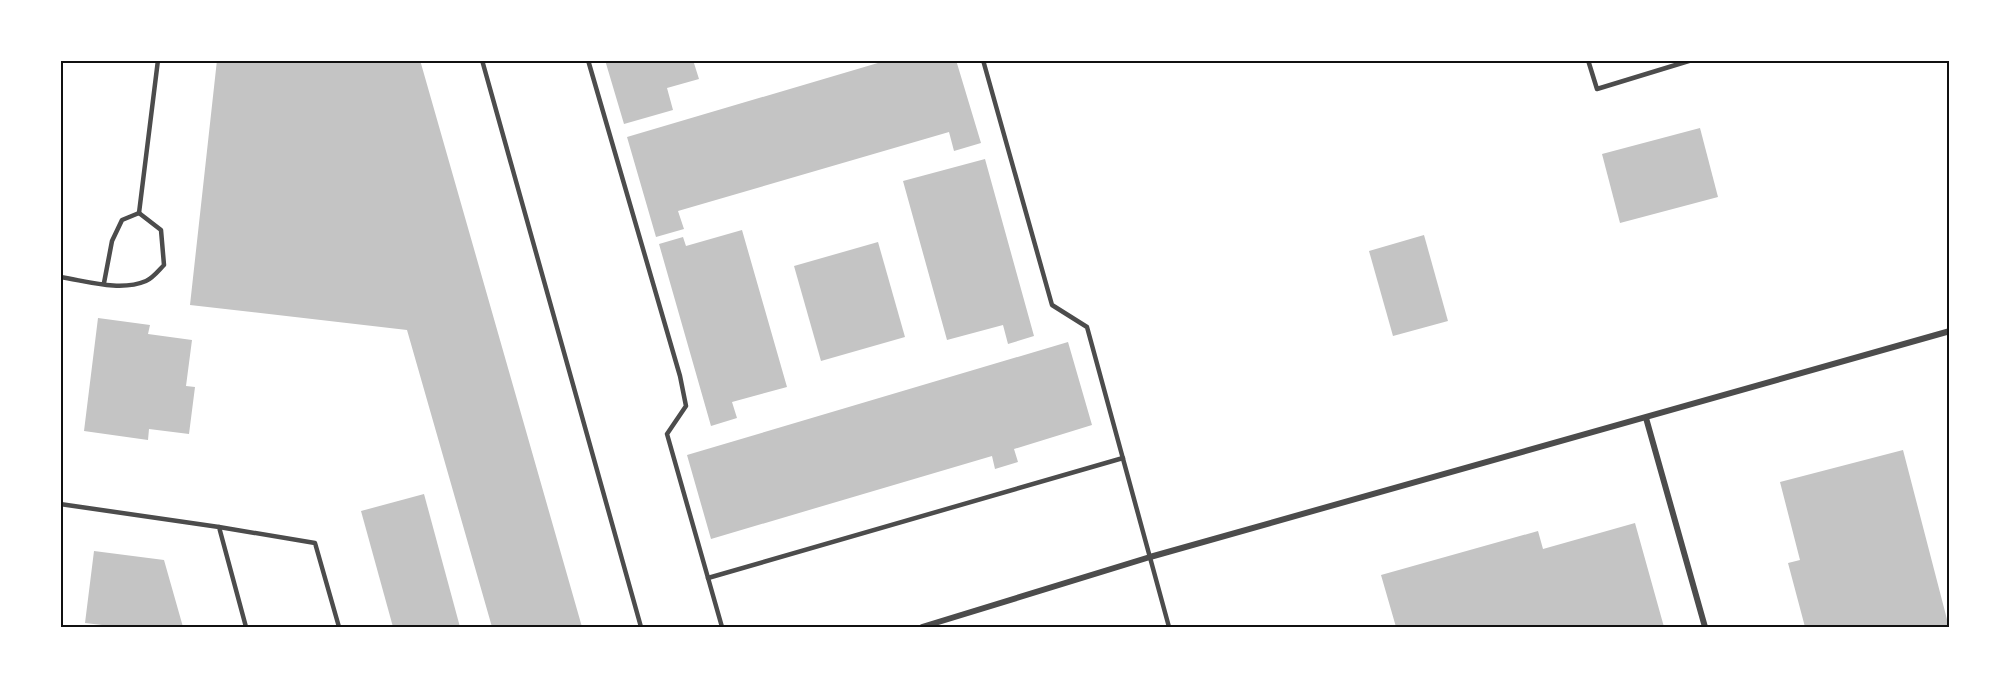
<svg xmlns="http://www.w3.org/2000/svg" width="2010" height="687" font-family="Helvetica,sans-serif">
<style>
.building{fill:#c4c4c4}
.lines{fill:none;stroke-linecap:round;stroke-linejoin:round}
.service{stroke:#4c4c4c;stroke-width:4.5}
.minor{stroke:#4c4c4c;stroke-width:6}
.neatline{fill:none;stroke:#111;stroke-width:2}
</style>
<rect width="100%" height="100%" fill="#fff"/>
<g class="building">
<path d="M217,60H420L582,627H492L407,330L190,305Z"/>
<path d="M605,60H693L699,79L667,88L673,110L624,124Z"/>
<path d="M888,60H956L981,143L954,151L949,132L678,211L684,229L656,237L627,137Z"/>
<path d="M1700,128L1718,197L1620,223L1602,154Z"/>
<path d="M985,159L1034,336L1008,344L1003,325L947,340L903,181Z"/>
<path d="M742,230L787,387L732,402L737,418L711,426L659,244L683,237L686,246Z"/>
<path d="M1424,235L1448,321L1393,336L1369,251Z"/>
<path d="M878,242L905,337L821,361L794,266Z"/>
<path d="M98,318L150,325L148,334L192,340L186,386L195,387L189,434L149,429L148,440L84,431Z"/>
<path d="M1068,342L1092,425L1014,449L1018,462L995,469L992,456L711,539L687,455Z"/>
<path d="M1903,450L1949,627H1805L1788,563L1800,560L1780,482Z"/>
<path d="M424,494L460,627H393L361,511Z"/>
<path d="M1635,523L1664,627H1396L1381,575L1538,531L1543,549Z"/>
<path d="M94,551L164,560L183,627H102V625L85,623Z"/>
</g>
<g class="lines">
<g class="service">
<path d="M482,60L641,627"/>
<path d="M588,60L680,376L686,406L667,434L722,627"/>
<path d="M983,60L1052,305L1087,327L1169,627"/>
<path d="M1588,60L1597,89L1692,60"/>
<path d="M139,213L158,60"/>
<path d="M60,277C87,281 120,292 146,281C153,278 159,270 164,265L161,230L139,213L122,220L112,241L104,283"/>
<path d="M60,504L219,527L246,627"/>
<path d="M219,527L315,543L339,627"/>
<path d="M708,578L1123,458"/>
</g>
<g class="minor">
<path d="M1646,418L1705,627"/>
<path d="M922,627L1150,557L1950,331"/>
</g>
</g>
<rect width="2010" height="687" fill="none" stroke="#ffffff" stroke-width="123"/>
<rect x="62" y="62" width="1886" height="564" class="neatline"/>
</svg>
